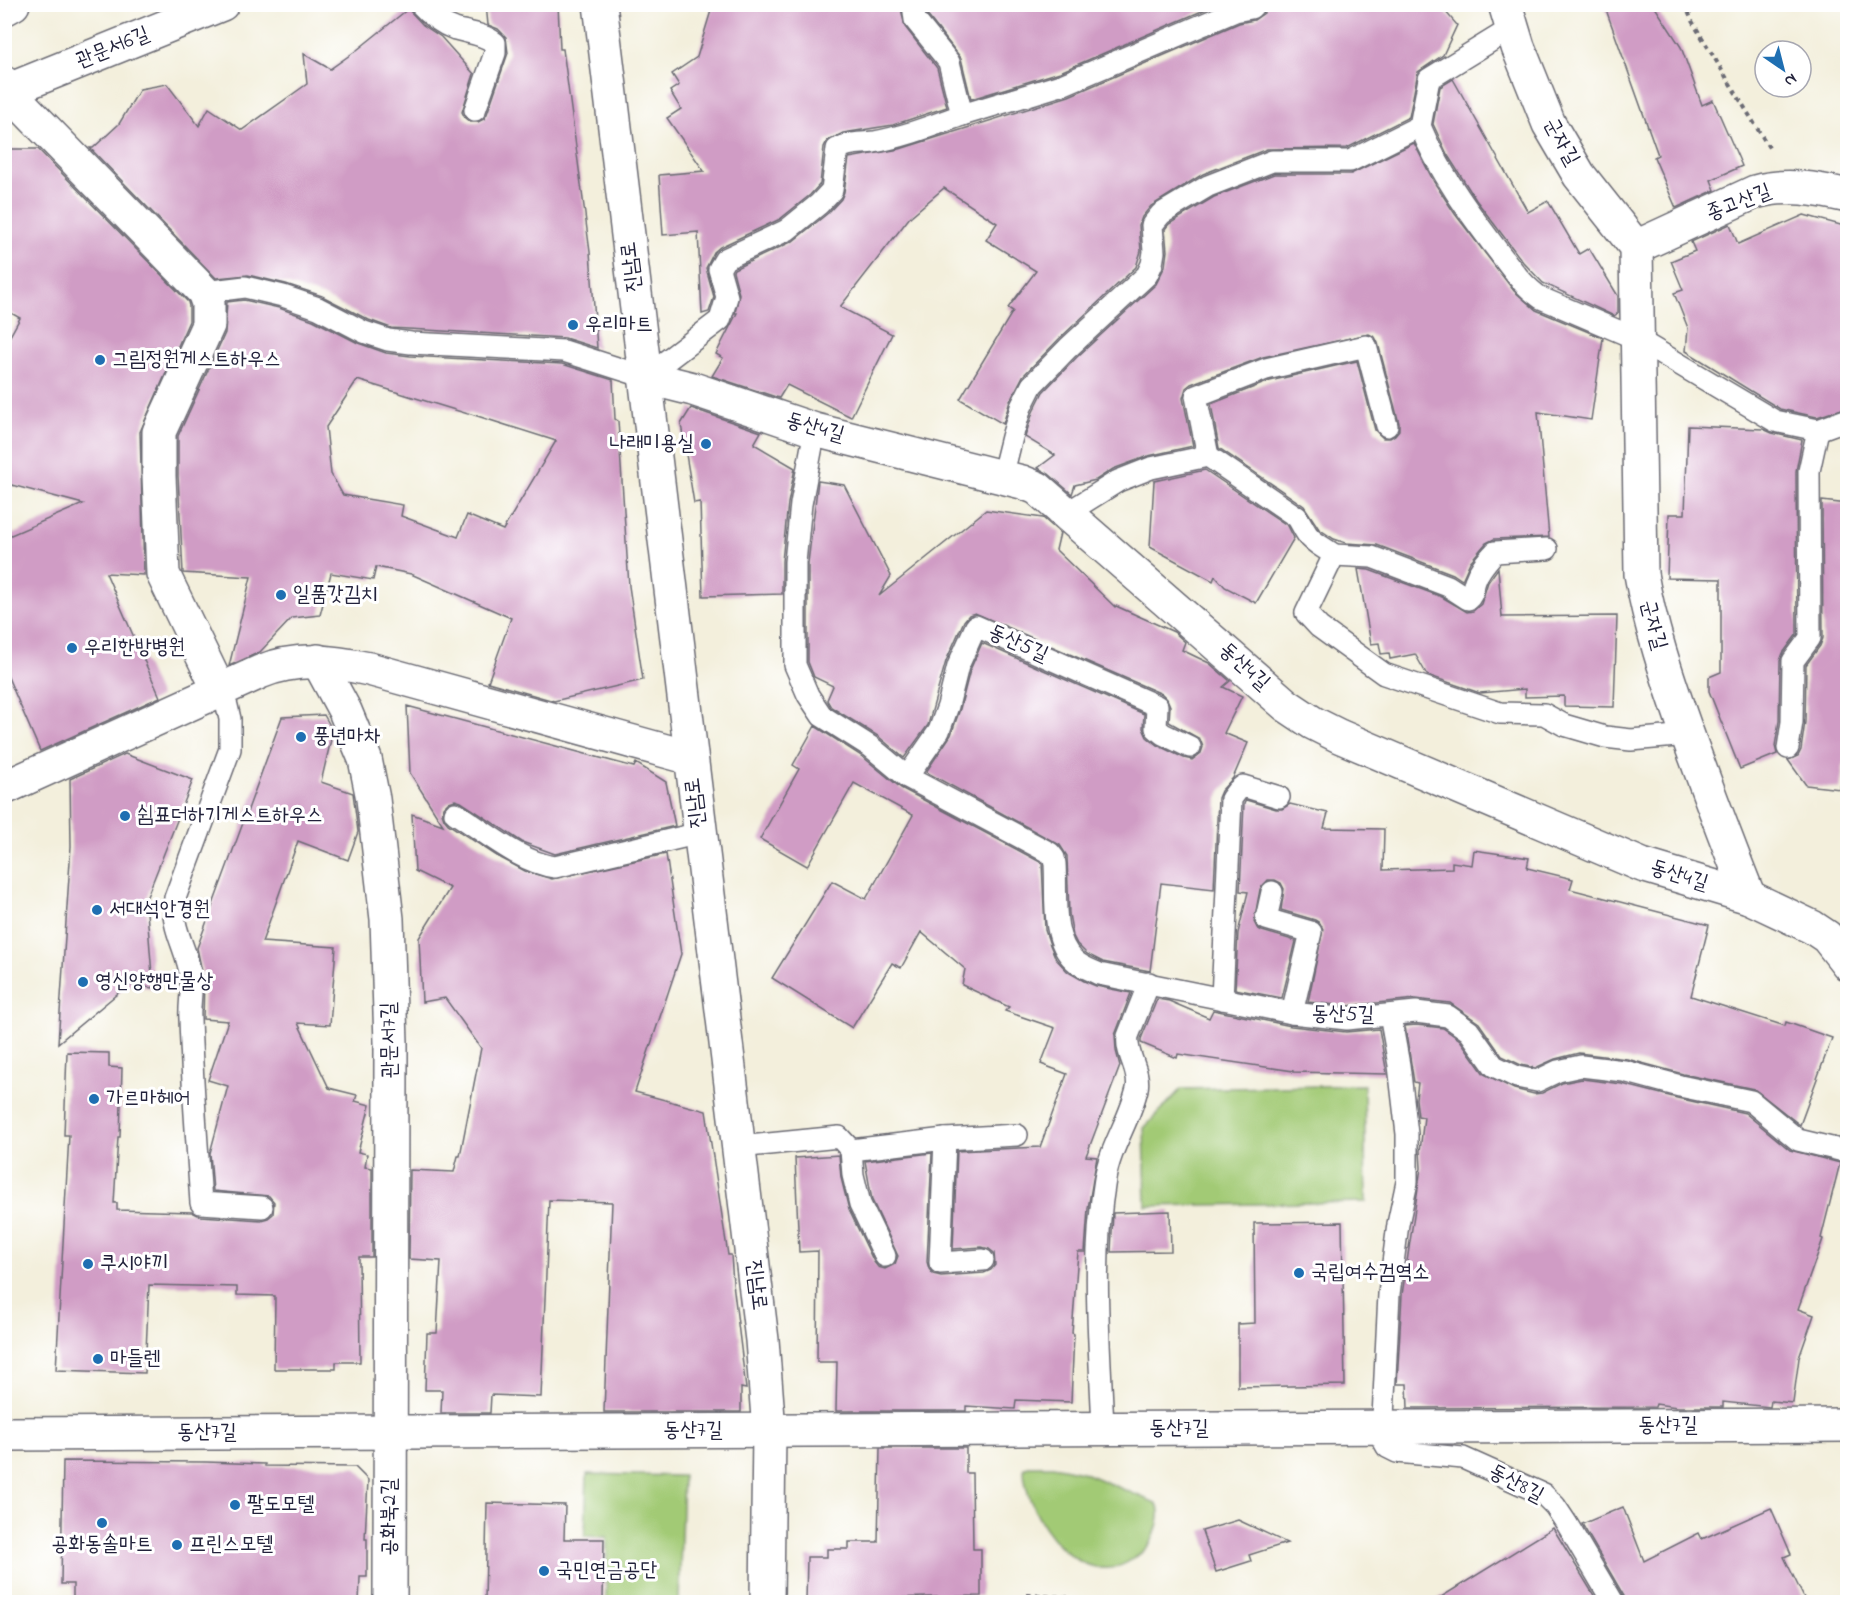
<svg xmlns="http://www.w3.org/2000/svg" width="1852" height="1607" font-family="'Indie Flower','Poor Story',sans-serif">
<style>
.green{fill:#a2ca75;stroke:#627658;stroke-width:1.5}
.building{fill:#d09cc5;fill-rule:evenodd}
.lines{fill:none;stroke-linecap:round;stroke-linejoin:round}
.lane-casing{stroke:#6b6a73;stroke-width:24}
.street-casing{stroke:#6b6a73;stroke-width:36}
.path{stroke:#6b6a73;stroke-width:4;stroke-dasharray:4.5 4.5;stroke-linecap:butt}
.lane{stroke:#fff;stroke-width:21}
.street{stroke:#fff;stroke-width:33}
.poi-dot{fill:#1f6fb2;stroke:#fff;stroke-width:2}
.labels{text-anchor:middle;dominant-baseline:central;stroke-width:6;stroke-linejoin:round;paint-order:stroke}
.street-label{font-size:21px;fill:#22223b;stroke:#fff}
.poi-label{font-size:21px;fill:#22223b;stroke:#fff;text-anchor:start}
</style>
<rect width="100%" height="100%" fill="#fff"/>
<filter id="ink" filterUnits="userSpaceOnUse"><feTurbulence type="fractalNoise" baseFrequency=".0167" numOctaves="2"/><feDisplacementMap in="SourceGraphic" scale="12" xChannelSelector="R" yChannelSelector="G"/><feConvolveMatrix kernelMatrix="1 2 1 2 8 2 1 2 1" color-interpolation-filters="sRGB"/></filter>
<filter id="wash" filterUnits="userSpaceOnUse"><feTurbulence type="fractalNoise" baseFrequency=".008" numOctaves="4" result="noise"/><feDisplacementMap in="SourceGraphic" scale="24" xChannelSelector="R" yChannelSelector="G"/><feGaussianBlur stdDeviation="1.35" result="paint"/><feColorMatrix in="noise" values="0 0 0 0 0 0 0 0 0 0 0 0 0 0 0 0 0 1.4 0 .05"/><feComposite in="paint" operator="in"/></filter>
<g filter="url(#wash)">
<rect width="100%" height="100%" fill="#f3efdc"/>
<g class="green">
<path d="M1364,1085L1366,1202L1146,1206L1144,1128L1181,1089Z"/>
<path d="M1028,1466H1053L1082,1472L1156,1503C1161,1510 1159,1522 1156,1530C1153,1542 1145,1551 1134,1558C1083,1597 1023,1516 1024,1468Z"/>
<path d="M587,1474L683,1476L679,1602H606L607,1537L585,1536Z"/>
</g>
<g id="blocks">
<g class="building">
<path d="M486,4H558L560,49H563L590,252L597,348L565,338L391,328L369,320L322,296L286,284L248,275L216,278L90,148H93L119,124L140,89L167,84L199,126L209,108L242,130L307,84L304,54L330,69L357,50L408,9L423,25L441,37L474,74L462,112L465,118L470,122H478L484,119L487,114L508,53L506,37L498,29L488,25Z"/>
<path d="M713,4H900L905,27L937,68L947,107L893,125L843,133L827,141L824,147L820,184L810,195L780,219L720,247L714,252L706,268L714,297L709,312L702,314L698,232L663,235L659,175L704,171L667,118L681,109L670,91L679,85L672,74L697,57Z"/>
<path d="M926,4H1218L1060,72L971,99L961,58L927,15Z"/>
<path d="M1267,4H1439L1457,25L1443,55L1418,72L1409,117L1347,148L1267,149L1203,174L1151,206L1142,217L1139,225L1141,251L1136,267L1059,339L1023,376L1010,401L1003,424L960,399L1013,311L1008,308L1036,271L986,240L997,223L944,188L910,217L840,307L892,334L851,417L787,385L779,398L712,376L723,358L716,354L737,313H735L739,294L733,271L734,269L793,241L828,213L841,199L844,192L849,158L900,149L1069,96L1239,23L1254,20L1264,13Z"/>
<path d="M1604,4H1653L1681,47L1702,105L1713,100L1742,166L1711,180L1715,190L1676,208L1654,157L1658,155Z"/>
<path d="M1453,79L1528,212L1548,201L1579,254L1589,248L1618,296V313L1614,316L1543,283L1523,262L1476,200L1447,154L1433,124L1440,87Z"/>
<path d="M1414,143L1434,182L1455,214L1514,291L1536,310L1603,338L1591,420L1538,412L1549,537L1494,539L1486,543L1470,562L1462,580L1453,574L1377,545L1346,543L1334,539L1319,529L1304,506L1219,448L1211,404L1270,381L1357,361L1375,430L1383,438H1390L1395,435L1399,430V423L1378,343L1375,337L1369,334L1263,357L1191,384L1186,388L1183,398L1193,446L1148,456L1113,469L1096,480L1075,485L1072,494L1049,474L1038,468L1055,455L1025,437L1033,412L1043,392L1077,357L1156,284L1165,266L1167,251L1165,229L1169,224L1214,197L1274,174H1351Z"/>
<path d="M4,149H38L188,302L189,306V321L140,432L144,575L106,573L160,697L40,751L4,668V538L83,504L4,483V347L20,318L4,309Z"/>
<path d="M1804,215L1848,227V407L1817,417L1780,409L1686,351L1688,328L1674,293L1683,290L1671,261L1695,251L1691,242L1730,224L1738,244Z"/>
<path d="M244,300L279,308L313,320L358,343L386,353L410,356L562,364L613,380L615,419L618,421L629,586L643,680L554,701L488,682L511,618L411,574L376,567L373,580L331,573L320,615L292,618L260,652L229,666L251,577L183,573L178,476V436L225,333L227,302ZM357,380L468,414V413L556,441L503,530L467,515L458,537L401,516L403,505L343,495L331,474L326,427Z"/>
<path d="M691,408L761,432L754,444L795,468L788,503L782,561V594L703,596L700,502L694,503L681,424Z"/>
<path d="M1688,426L1763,429L1772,433L1802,440L1796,471L1797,634L1783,653L1780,661L1779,721L1775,746L1777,754L1740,769L1709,691V677L1721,672V579L1667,578L1669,514H1685Z"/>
<path d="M1205,470L1288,526L1294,538L1256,603L1225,587L1215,576L1213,581L1150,547L1154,481Z"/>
<path d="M818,481L844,485L891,576L879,596L986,510L1043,518L1060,533L1056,550L1115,607L1116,606L1174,632L1185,642L1182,650L1209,663L1230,681L1223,687L1242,696L1224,733L1248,743L1233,778L1221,791L1218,798L1214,889L1161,883L1150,971L1103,962L1087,954L1077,944L1073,936L1069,914L1067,856L1060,845L926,772L951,735L960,709L970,670L982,643L1144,714L1143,728L1147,737L1157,745L1184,758L1192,760L1201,753L1203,747L1200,739L1169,722L1170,706L1167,699L1162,694L975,613L969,615L964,621L946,661L928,725L904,758L878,736L831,707L827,700L833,686L814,677L808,662V563Z"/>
<path d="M1822,501L1848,504V734L1840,789L1806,785L1788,760L1798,756L1801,750L1805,722L1806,665L1820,646L1823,638Z"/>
<path d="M1498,568L1502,617L1617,616L1614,707L1564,706V696L1525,697V689L1480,693L1427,675L1415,654L1390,659L1389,653L1381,654L1379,643L1371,644L1358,569L1369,570L1442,597L1467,612L1473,611L1481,604L1488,582Z"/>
<path d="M407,706L634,767L636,763L666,782L675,826L555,854L522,842L461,802L455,800L449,802L444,807L442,813L444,819L448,824L497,856L525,871L552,879L666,854L681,954L635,1092L706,1111L728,1255H731L733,1283L746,1389L741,1388V1412H604L612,1202L549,1200L541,1397L491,1395L490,1413H441L442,1390H425L427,1333H437L441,1261L409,1259L410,1170L454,1172L458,1156H460L481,1048L445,998L422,1002L419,938L450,888L415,871L412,814L443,825L410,773Z"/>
<path d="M324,715L333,731L321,782L353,793L358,832L348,860L298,841L262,942L336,947L330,1025L298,1023L329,1088L357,1095L355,1101L370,1105L358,1152L367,1154L365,1167L372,1168V1257H359L360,1362H336V1369H274L275,1296L237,1295V1287L149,1285L145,1373L56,1370L69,1135H64L67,1052L109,1053V1067L122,1068L120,1137H118L114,1203H117V1210L192,1212L200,1216L261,1220L268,1218L273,1214L274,1202L269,1196L213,1191L210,1153L228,1086L208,1080L228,1021L203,1019L204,981L197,948L282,717Z"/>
<path d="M815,726L863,757L901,788L1042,863L1045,930L1050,945L1056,959L1068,972L1084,981L1096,986L1131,993L1115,1035L1116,1051L1120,1066L1086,1156L1097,1157L1088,1208L1085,1252H1078L1072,1333L1074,1334L1071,1402L1016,1400L1015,1409L966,1406V1411H836L837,1362H817L818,1251L799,1252L795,1158L839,1155L841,1178L849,1210L874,1262L878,1267L885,1269L895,1264L898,1256L872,1200L865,1161L932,1153L927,1262L929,1269L933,1274L941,1276L984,1273L991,1270L995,1265L994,1253L989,1249L982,1247L953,1249L957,1151L1040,1147L1067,1074L1041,1064L1055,1028L1005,1011L1009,1007L962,985L965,969L921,932L901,968L892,963L852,1028L772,978L832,881L866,899L913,815L854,783L807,866L760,839L799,769L793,765Z"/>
<path d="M125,754L193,780L146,899L153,988L128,985L58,1043L71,846L70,779Z"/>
<path d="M1246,800L1276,809H1282L1290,804L1328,813L1324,828L1384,829L1383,870L1452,868V862L1472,865L1474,850L1529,858L1527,868L1573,879L1570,889L1709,925L1691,996L1785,1026L1786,1022L1832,1038L1800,1125L1754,1089L1683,1074L1627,1059L1579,1053L1555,1059L1535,1068L1521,1065L1502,1056L1479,1023L1450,1003L1415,999L1347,1006L1308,1002L1323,929L1320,923L1315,920L1281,910L1284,889L1281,883L1275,880H1268L1260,889L1254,922L1257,928L1262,931L1296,941L1282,998L1235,989L1238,933L1248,892L1240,891L1244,804Z"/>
<path d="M1157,999L1169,1001L1209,1018L1213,1010L1291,1026L1346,1032L1379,1029L1387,1074L1293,1072V1071L1178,1054L1177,1058L1141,1043V1039Z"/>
<path d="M1416,1025L1443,1028L1460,1040L1484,1074L1514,1089L1534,1094L1542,1093L1562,1083L1582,1079L1622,1084L1677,1098L1745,1113L1790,1150L1840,1163L1821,1238L1823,1239L1798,1309L1814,1315L1799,1358L1793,1403L1771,1401L1770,1407L1723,1402V1407H1677L1656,1404L1655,1407L1408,1408L1407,1384H1397L1402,1295L1421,1168L1420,1151L1424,1117L1418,1116L1416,1099L1418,1083L1414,1082L1405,1026Z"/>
<path d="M1170,1211L1171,1251L1111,1252L1113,1213Z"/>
<path d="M1342,1222L1345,1385L1238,1387V1324L1255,1323L1254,1223Z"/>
<path d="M880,1448H966V1473H972L973,1549H981V1596L883,1598V1602H806L807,1557H827V1549H849V1542H878Z"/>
<path d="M63,1461L206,1462L265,1464V1466L355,1467L368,1480L365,1539H367V1577H360L359,1602H73V1584H61Z"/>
<path d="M487,1503L565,1505L564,1539H604L603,1602H485Z"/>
<path d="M1623,1507L1644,1561L1699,1533L1702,1539L1771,1508L1791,1554L1784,1557L1806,1602H1626L1624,1596L1582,1524Z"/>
<path d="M1238,1520L1287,1543L1249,1555L1251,1561L1216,1572L1202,1531Z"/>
<path d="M1553,1528L1598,1602H1433Z"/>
</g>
</g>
</g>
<g filter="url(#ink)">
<use href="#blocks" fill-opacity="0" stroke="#6b6a73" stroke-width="1.5"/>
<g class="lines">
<g class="lane-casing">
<g id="lane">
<path d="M420,4C430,15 441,24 455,29C469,33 484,34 495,43V53L475,110"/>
<path d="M913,4L915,20L949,62L962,115L1064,84L1235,11L1251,8L1255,4"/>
<path d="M1420,126C1439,172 1469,213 1498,251C1511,268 1523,286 1541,298L1637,339L1775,421L1818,430L1848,419"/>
<path d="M204,292L245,287L283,296L318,308L364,332L388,340L411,343L564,351L645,377L720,320L727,297L719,269L725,259L787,230L819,204L832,190L837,149C850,142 860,144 874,142C904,137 934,125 962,115"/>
<path d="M815,430L801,504L795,562V665L808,695L822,716L871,747L907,777L939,731L948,706L958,666L976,626L1157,706L1156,728L1163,734L1190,747"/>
<path d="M1208,456L1196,396L1266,369L1366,346L1387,426"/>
<path d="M1002,477L1012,437L1021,407L1032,385L1068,348L1147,275L1152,264L1154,252L1152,225L1161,214L1208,186L1272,161H1350L1420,126L1429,79L1512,28"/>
<path d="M1067,513L1118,481L1151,468L1208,456L1297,517C1301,523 1303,528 1307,534C1313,543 1325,548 1334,555L1306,613L1319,627L1384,674L1500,713L1544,714L1564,725L1605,737L1631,740L1688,735"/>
<path d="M1334,555L1372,557L1448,586L1468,599C1475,593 1472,588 1475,581C1479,569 1487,561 1495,552L1547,549"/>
<path d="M219,690L227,706L230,719V749L175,898C169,931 190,950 191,982C192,994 189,1006 190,1019C192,1080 197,1141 201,1203L262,1207"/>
<path d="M1788,748L1792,722L1793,661L1810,638L1809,471L1818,430"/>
<path d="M907,777L1050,853L1054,858L1055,864C1057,894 1050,938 1074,960C1081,967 1091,970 1099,974L1292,1013L1347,1019L1416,1012L1448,1016L1469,1031L1494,1066L1517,1077L1537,1081L1558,1071L1581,1066L1624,1071L1680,1086L1751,1101L1798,1140L1848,1152"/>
<path d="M455,813C484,831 521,863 555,867L700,833"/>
<path d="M1272,892L1266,919L1311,932L1292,1013"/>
<path d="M1222,999L1231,799L1237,791L1243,786L1279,797"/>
<path d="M1390,1015L1399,1065L1407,1134V1182L1398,1224L1389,1294L1382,1438L1387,1447L1397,1452L1463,1458L1543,1494L1555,1506L1567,1524L1613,1602"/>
<path d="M945,1139L1017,1135"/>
<path d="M739,1147L839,1137L851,1150L945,1139L940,1263L983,1260"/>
<path d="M851,1150L853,1175L860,1204L885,1256"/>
<path d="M1103,1429C1100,1346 1091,1261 1105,1179C1110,1147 1130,1120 1137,1089C1141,1071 1125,1054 1128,1036L1149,983"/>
</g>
</g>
<g class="street-casing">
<g id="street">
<path d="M600,4L762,1340L769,1431L767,1602"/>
<path d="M1505,4L1518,47L1549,124L1579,175L1636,247L1641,574C1650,626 1667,676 1684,725C1705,783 1726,840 1749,897"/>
<path d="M4,9L13,4"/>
<path d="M4,83L8,91L204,292L208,303V325L159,432V476L163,574L219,690"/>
<path d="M4,92L222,4"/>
<path d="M1636,247L1755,192C1785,183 1818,189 1848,196"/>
<path d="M645,377L693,389L815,430L1022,482L1037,488L1286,705L1313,723L1339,736L1642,865L1749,897L1812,927L1827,937L1848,964"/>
<path d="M318,661L345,711L365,759L373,799L387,919L391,1043L390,1602"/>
<path d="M4,788L260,672C296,657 332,661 369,669L691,758"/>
<path d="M4,1434L1848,1425"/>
</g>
</g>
<g class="path">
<path d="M1685,4L1692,21L1771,151"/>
<path d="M1027,1595L1066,1597L1079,1602"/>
</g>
<use href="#lane" class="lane"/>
<use href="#street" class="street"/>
</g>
</g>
<g class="poi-dot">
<circle cx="573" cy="325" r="6"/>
<circle cx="100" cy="360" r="6"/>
<circle cx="706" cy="444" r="6"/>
<circle cx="281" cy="595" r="6"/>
<circle cx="72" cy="648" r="6"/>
<circle cx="301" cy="737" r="6"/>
<circle cx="125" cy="816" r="6"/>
<circle cx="97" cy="910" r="6"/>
<circle cx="83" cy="982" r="6"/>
<circle cx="94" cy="1099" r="6"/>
<circle cx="88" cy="1264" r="6"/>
<circle cx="1299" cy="1273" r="6"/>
<circle cx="98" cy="1359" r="6"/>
<circle cx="235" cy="1505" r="6"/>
<circle cx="102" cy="1523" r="6"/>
<circle cx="177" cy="1545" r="6"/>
<circle cx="544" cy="1571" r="6"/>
</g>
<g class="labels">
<g class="street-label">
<text transform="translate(113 48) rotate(-22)">관문서6길</text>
<text transform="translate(1561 142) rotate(61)">군자길</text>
<text transform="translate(1739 203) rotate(-21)">종고산길</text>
<text transform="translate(632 267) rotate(-97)">진남로</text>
<text transform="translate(815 428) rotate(16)">동산4길</text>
<text transform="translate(1653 625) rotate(75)">군자길</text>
<text transform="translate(1018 644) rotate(24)">동산5길</text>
<text transform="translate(1244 667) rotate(42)">동산4길</text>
<text transform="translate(696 803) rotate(-97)">진남로</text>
<text transform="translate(1679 876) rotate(17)">동산4길</text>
<text transform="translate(1343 1015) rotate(1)">동산5길</text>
<text transform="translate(390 1040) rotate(-91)">관문서7길</text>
<text transform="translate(756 1285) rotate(83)">진남로</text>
<text x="1668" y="1426">동산7길</text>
<text x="1179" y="1429">동산7길</text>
<text x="693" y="1431">동산7길</text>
<text x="207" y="1433">동산7길</text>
<text transform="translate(1516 1484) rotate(28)">동산8길</text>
<text transform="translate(390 1517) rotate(-90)">공화북2길</text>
</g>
<g class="poi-label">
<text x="585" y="325">우리마트</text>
<text x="112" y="360">그림정원게스트하우스</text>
<text x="694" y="444" text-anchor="end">나래미용실</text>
<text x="293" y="595">일품갓김치</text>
<text x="84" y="648">우리한방병원</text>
<text x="313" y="737">풍년마차</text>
<text x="137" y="816">쉼표더하기게스트하우스</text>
<text x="109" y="910">서대석안경원</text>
<text x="95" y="982">영신양행만물상</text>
<text x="106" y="1099">가르마헤어</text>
<text x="100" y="1264">쿠시야끼</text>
<text x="1311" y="1273">국립여수검역소</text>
<text x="110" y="1359">마들렌</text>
<text x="247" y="1505">팔도모텔</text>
<text x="102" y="1545" text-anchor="middle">공화동솔마트</text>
<text x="189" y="1545">프린스모텔</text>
<text x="556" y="1571">국민연금공단</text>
</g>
</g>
<rect width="1852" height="1607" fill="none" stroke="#fff" stroke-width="24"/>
<g transform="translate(1783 69) rotate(145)"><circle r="28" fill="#ffffff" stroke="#a7a7b1" stroke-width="1.5"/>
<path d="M0-4.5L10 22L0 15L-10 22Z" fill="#1f6fb2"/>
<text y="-9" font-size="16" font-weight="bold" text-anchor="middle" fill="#22223b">N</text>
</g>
</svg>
